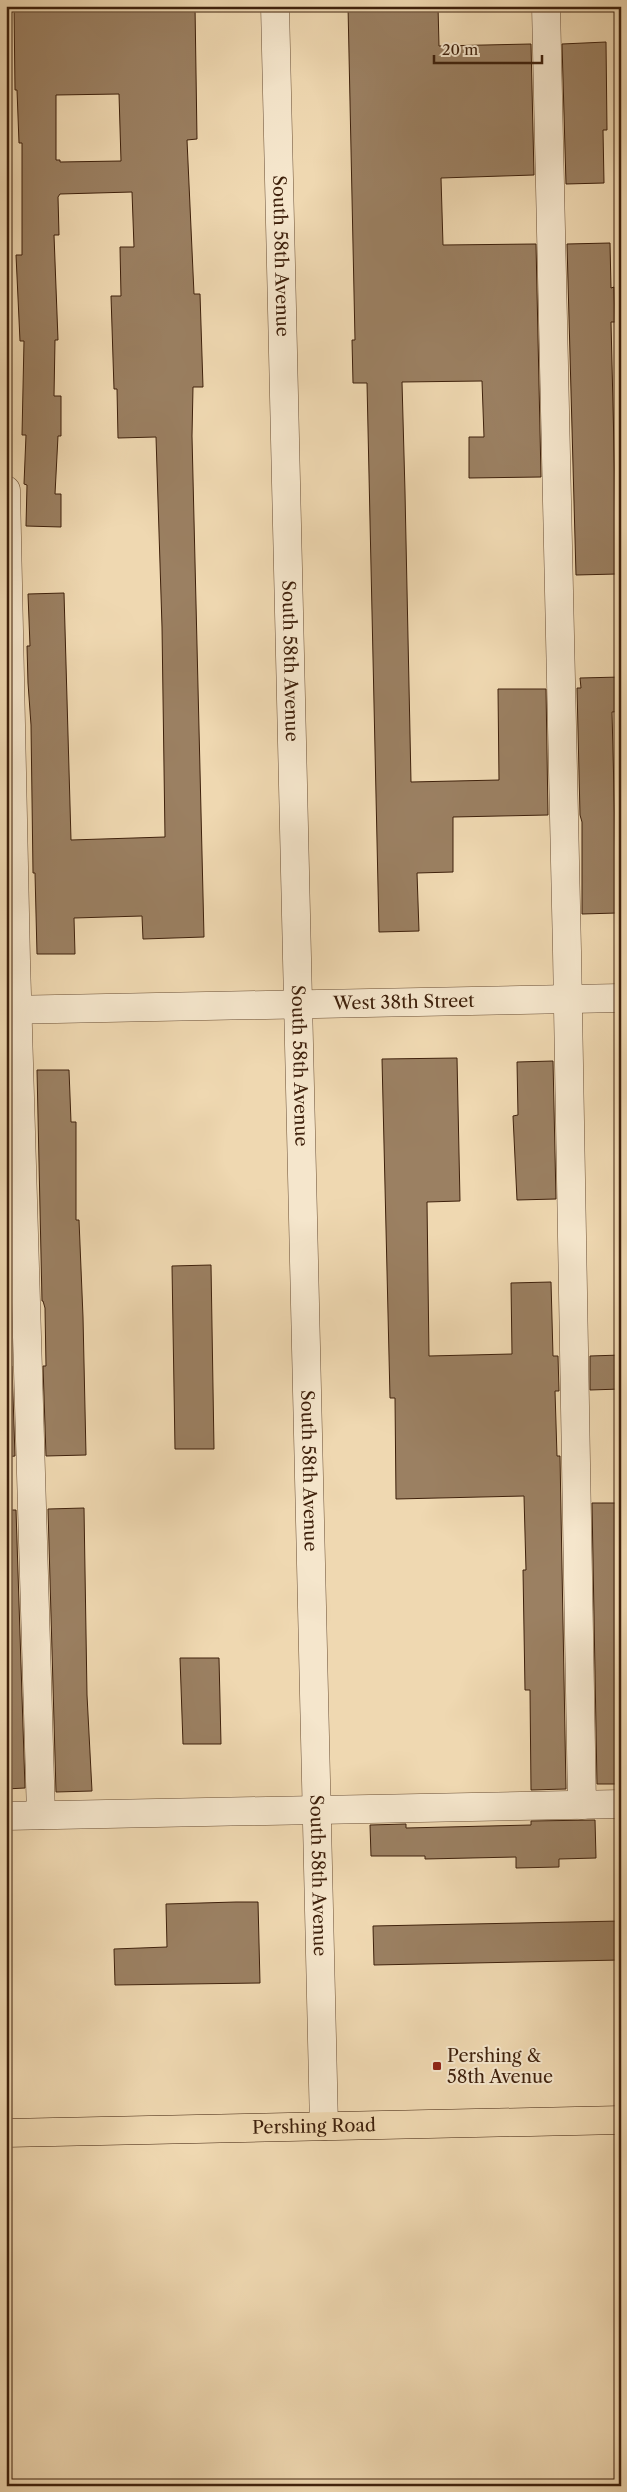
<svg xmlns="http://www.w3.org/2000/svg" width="627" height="2492" font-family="'Libre Caslon Text',serif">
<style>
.building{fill:#9b8062;stroke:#3f210c;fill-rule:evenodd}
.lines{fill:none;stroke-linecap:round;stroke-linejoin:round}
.minor-casing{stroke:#6b4f35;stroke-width:29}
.major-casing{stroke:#3f210c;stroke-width:29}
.minor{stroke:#f5e6cc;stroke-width:28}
.major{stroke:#efd8b1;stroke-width:28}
.poi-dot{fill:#8f2418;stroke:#f5e6cc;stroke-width:2}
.labels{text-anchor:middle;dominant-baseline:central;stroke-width:4;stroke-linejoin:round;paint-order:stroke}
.street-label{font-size:18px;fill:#3f210c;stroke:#f5e6cc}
.poi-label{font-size:18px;fill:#3f210c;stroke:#f5e6cc;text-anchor:start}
</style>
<rect width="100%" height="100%" fill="#efd8b1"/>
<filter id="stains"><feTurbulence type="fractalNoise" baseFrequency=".004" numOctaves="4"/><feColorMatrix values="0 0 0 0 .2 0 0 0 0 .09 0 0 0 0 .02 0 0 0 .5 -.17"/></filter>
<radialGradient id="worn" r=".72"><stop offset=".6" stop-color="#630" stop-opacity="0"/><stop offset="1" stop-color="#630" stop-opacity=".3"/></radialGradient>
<g class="building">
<path d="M14,6H195L197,139L187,140L194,294H200L203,387H193L192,436L204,937L143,939L142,916L74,918L75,954H37L35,873H33L31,725L28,683L27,646H30L28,594L64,593L71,840L165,837L162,627L156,437L118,438L117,389H114L111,296H121L120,247H134L132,192L60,194L58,197L59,235H54L58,340H55L54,396H61V436H58L55,494H61V527L26,526L27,485L24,484L26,435H22L24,341H20L16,255H22V143H19L17,90H15ZM119,94L121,161L60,162V160H56V95Z"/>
<path d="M348,6H438L439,46L531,44L534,175L441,178L443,245L536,244L541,477L469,478V437H484L482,381L402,382L405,492L411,782L499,780L498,689H546L548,815L453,817V872L417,873L419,931L379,932L367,383H353L352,340H355Z"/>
<path d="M606,42L607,130H603L604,183L566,184L562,44Z"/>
<path d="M610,243L611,288L614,287L615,322H611L617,574L576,575L567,244Z"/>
<path d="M621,677V711L612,712L617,913L582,914V822L580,815L577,688H581L580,678Z"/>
<path d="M457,1058L460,1201L427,1202L429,1356L512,1354L511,1283L551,1282L553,1356H558L559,1391H555L557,1456H560L566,1789L531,1790L530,1690H525L523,1570H526L524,1496L396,1499L395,1398H390L382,1059Z"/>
<path d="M553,1061L556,1199L517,1200L513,1116L518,1115L517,1062Z"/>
<path d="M37,1070H69L71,1122H76V1220H79L83,1317L86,1455L46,1456L43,1366H46L45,1308L43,1301H42Z"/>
<path d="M6,1226H8L10,1302H6Z"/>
<path d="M211,1265L214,1449H175L172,1266Z"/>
<path d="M621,1355V1389L590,1390V1356Z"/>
<path d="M6,1366H12L15,1456L6,1457Z"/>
<path d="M592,1503H621V1784H597Z"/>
<path d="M84,1508L87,1695L92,1791L56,1792L48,1509Z"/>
<path d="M6,1510H16L25,1788L6,1789Z"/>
<path d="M180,1658H219L221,1744H183Z"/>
<path d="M595,1820L596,1858L559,1859V1867L516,1868V1857L425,1859V1856H371L370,1825L406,1824V1828L531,1825V1821Z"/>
<path d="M236,1902H258L260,1983L115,1985L114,1949L167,1947L166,1904Z"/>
<path d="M621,1921V1960L374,1965L373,1926Z"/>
</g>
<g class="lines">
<g class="minor-casing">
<g id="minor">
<path id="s1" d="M275,6L324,2126"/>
<path d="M546,6L567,951L582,1805"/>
<path d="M6,490L16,961L41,1815"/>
<path id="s2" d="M6,1010L621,998"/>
<path d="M6,1816L621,1804"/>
</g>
</g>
<g class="major-casing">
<g id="major">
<path id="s3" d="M6,2133L621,2120"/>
</g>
</g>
<use href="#minor" class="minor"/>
<use href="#major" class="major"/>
</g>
<rect class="poi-dot" x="432" y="2061" width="10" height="10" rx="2.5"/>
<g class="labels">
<g class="street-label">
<text stroke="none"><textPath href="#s1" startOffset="250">South 58th Avenue</textPath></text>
<text stroke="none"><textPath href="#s1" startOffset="655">South 58th Avenue</textPath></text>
<text stroke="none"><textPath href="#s2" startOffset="398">West 38th Street</textPath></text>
<text stroke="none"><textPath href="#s1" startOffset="1060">South 58th Avenue</textPath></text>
<text stroke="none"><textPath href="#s1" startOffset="1465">South 58th Avenue</textPath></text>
<text stroke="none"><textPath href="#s1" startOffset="1870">South 58th Avenue</textPath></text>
<text stroke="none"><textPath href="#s3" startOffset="308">Pershing Road</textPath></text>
</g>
<g class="poi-label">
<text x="447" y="2056">Pershing &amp;<tspan x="447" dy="21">58th Avenue</tspan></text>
</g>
</g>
<rect width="627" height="2492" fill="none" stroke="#efd8b1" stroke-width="25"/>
<rect x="8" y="8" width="612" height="2477" fill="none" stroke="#3f210c" stroke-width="2.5"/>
<rect x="12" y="12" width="602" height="2467" fill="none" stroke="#3f210c"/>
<path d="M434 55v8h108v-8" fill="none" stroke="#3f210c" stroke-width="2.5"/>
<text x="442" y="55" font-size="15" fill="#3f210c" stroke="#f5e6cc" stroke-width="4" paint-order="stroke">20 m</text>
<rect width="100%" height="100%" filter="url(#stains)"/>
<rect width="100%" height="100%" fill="url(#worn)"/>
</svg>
